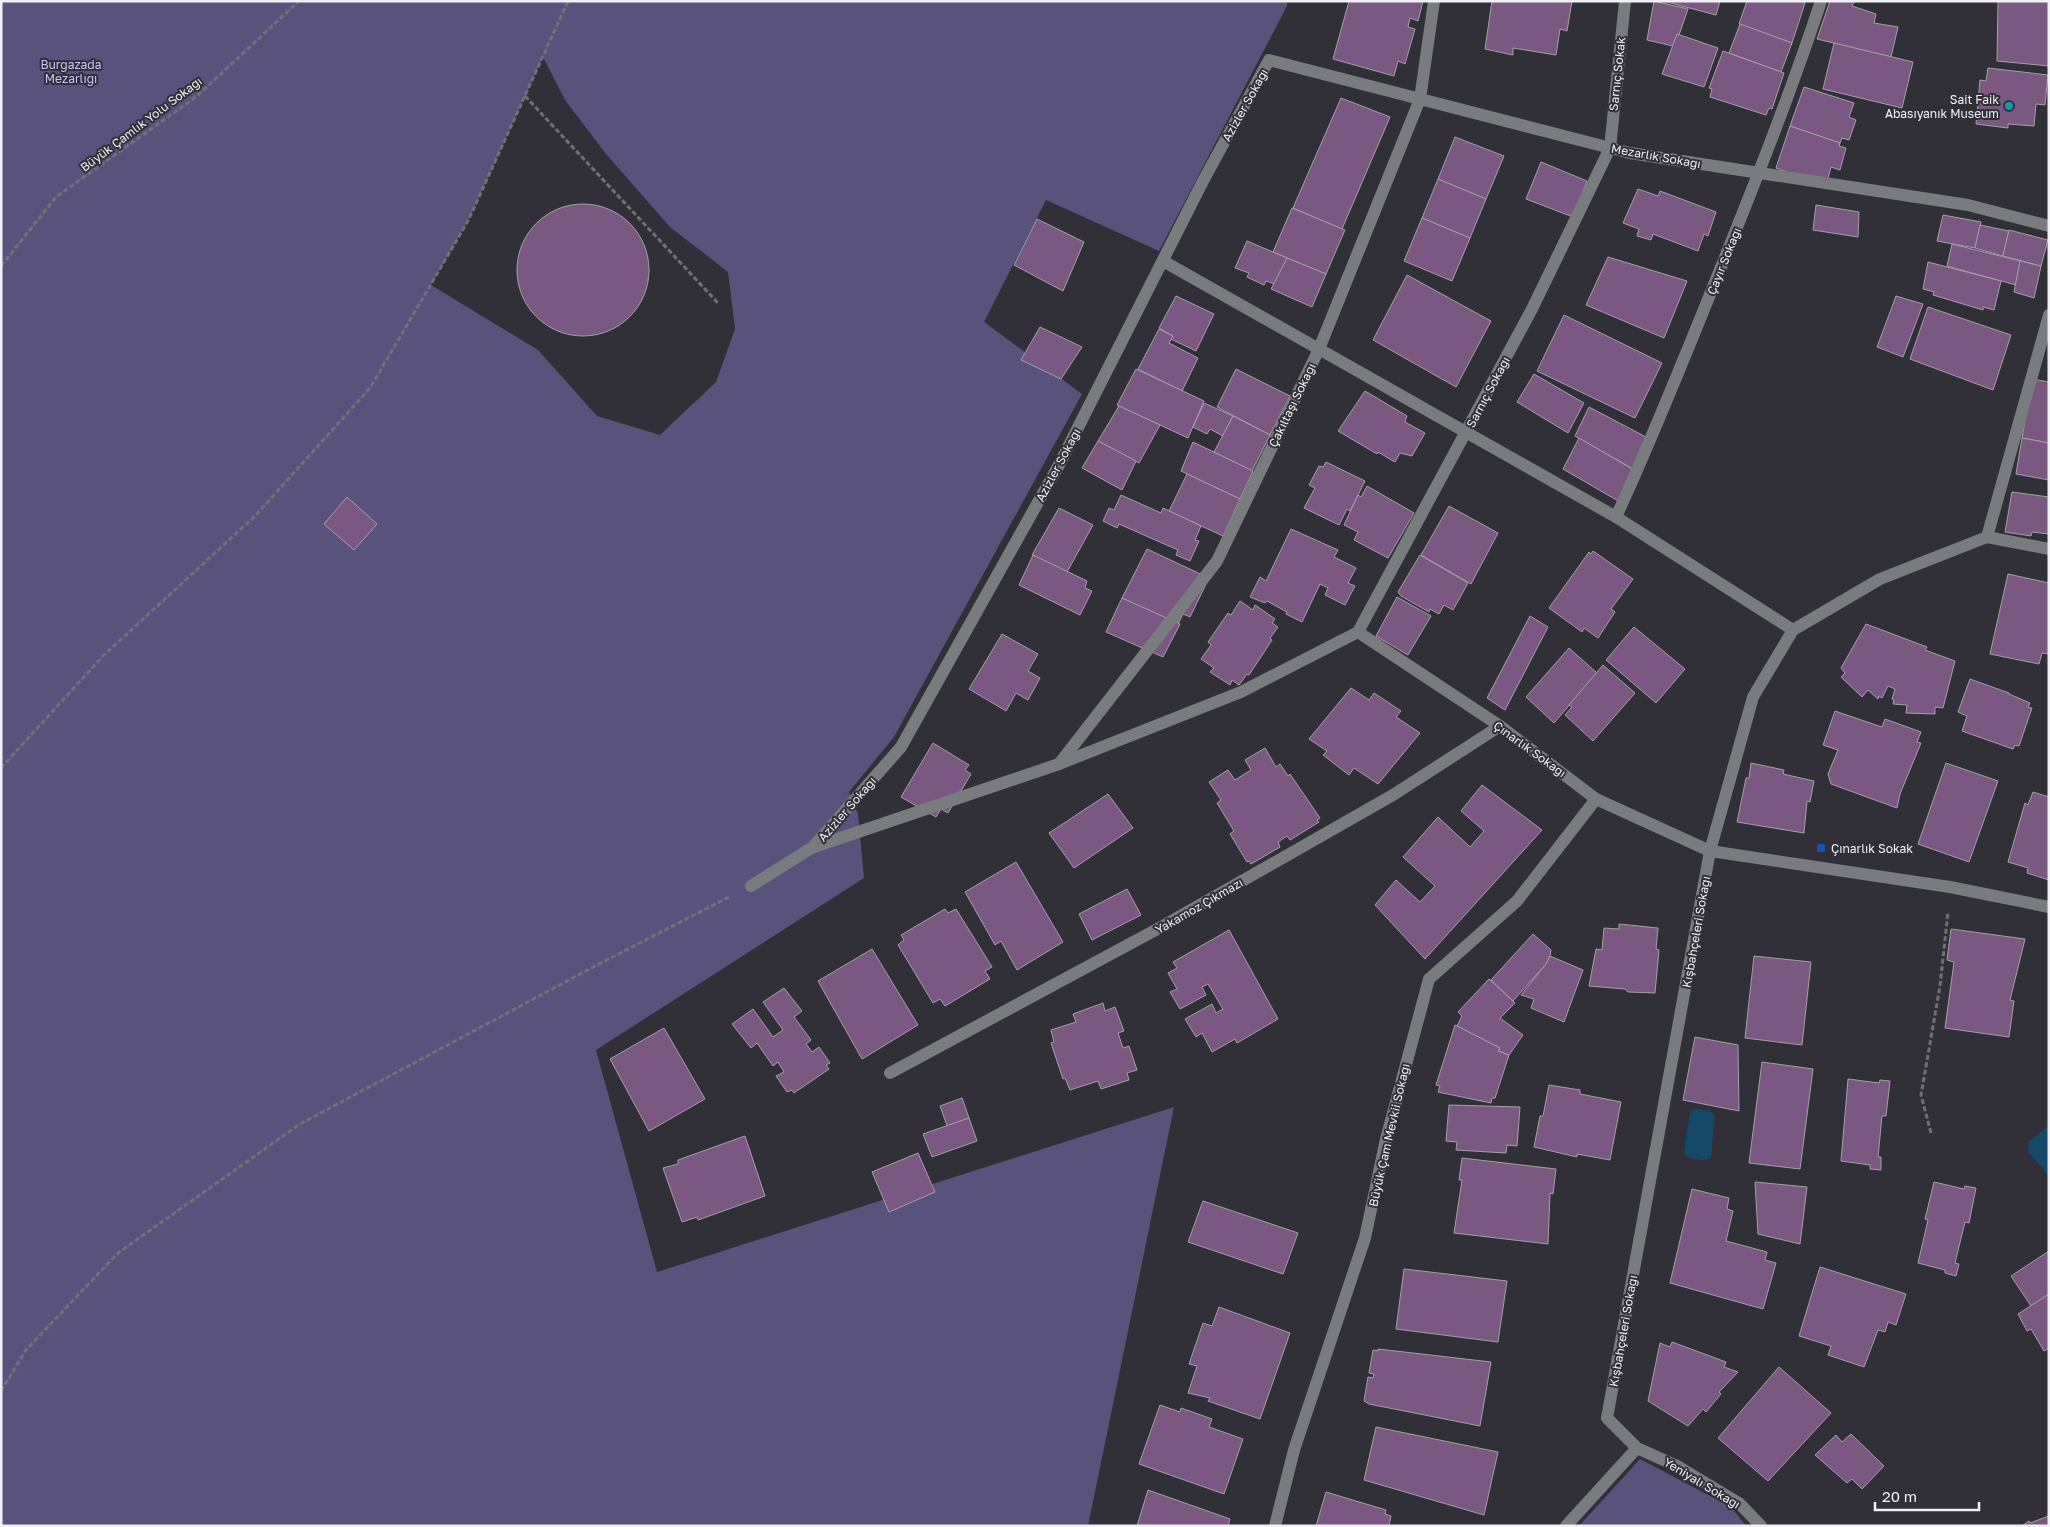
<svg xmlns="http://www.w3.org/2000/svg" width="2050" height="1527" font-family="'Golos Text',sans-serif">
<style>
.green{fill:#59527a;fill-rule:evenodd}
.water{fill:#154968}
.building{fill:#7a5881;stroke:#a69fa7}
.lines{fill:none;stroke-linecap:round;stroke-linejoin:round}
.path{stroke:#717077;stroke-width:3;stroke-dasharray:5 2.5;stroke-linecap:butt}
.minor{stroke:#797b7f;stroke-width:12}
.culture-dot{fill:#0f9aa8;stroke:#313038;stroke-width:2}
.transit-dot{fill:#1a4fb4;stroke:#313038;stroke-width:2}
.labels{text-anchor:middle;dominant-baseline:central;stroke-width:4;stroke-linejoin:round;paint-order:stroke}
.park-label{font-size:12px;fill:#ccc2fe;stroke:#313038}
.street-label{font-size:12px;fill:#f1f0f5;stroke:#313038}
.poi-label{font-size:12px;fill:#f1f0f5;stroke:#313038;text-anchor:end}
</style>
<rect width="100%" height="100%" fill="#313038"/>
<g class="green">
<path d="M1,1H1287V6L1159,251L1046,200L984,322L1082,394L894,737L849,792L858,814L864,878L596,1050L657,1272L1174,1107L1088,1526H1ZM543,57L565,100L606,154L670,227L728,272L735,329L716,382L660,435L597,416L538,350L431,285L468,221Z"/>
<path d="M1640,1459L1731,1507L1746,1526H1579Z"/>
</g>
<g class="water">
<path d="M1696,1109L1710,1111L1715,1116L1711,1158L1704,1160L1688,1158L1684,1152L1690,1112Z"/>
<path d="M2049,1126V1176L2028,1152L2029,1141Z"/>
</g>
<g class="building">
<path d="M1349,1H1423L1418,21L1410,18L1408,27L1415,29L1405,64L1398,61L1394,76L1333,59Z"/>
<path d="M1492,1H1572L1567,31L1560,29L1556,55L1513,48V55L1485,49Z"/>
<path d="M1654,1L1688,9L1679,35L1677,34L1673,46L1647,40Z"/>
<path d="M1663,1H1720L1716,15Z"/>
<path d="M1747,1H1799L1805,3L1792,43L1739,24Z"/>
<path d="M1830,1H1851L1854,2L1852,6L1876,14L1874,23L1898,27L1891,57L1817,39Z"/>
<path d="M1998,1H2049V66L1997,61Z"/>
<path d="M1740,24L1792,43L1781,72L1729,53Z"/>
<path d="M1677,34L1718,48L1704,87L1662,74Z"/>
<path d="M1834,43L1913,62L1902,108L1823,89Z"/>
<path d="M1723,51L1784,73L1772,109L1769,108L1766,115L1710,97L1712,89L1709,88Z"/>
<path d="M1988,68L2048,75L2045,105L2036,104L2034,126L2008,124V128L1976,124L1980,80L1986,81Z"/>
<path d="M1804,87L1854,103L1849,117L1856,120L1849,140L1842,138L1840,143L1790,126Z"/>
<path d="M1341,98L1390,117L1342,229L1293,208Z"/>
<path d="M1790,126L1840,143L1839,146L1846,148L1840,170L1831,167L1827,182L1804,178L1776,168Z"/>
<path d="M1455,137L1504,156L1486,199L1438,179Z"/>
<path d="M1541,162L1587,181L1573,217L1526,199Z"/>
<path d="M1438,179L1486,199L1470,238L1422,218Z"/>
<path d="M1638,189L1658,196L1660,191L1716,212L1708,236L1704,234L1698,251L1653,234L1651,240L1637,236L1639,229L1623,223Z"/>
<circle cx="583" cy="270" r="66"/>
<path d="M1816,205L1859,212L1858,237L1813,230Z"/>
<path d="M1292,208L1345,230L1326,274L1273,252Z"/>
<path d="M1943,215L1981,222L1975,248L1937,241Z"/>
<path d="M1422,218L1470,238L1452,281L1404,261Z"/>
<path d="M1037,219L1084,242L1063,291L1014,265Z"/>
<path d="M1980,225L2009,231L2003,256L1975,248Z"/>
<path d="M2009,230L2048,240L2041,266L2003,256Z"/>
<path d="M1247,241L1287,258L1275,284L1266,281L1264,285L1247,277L1249,273L1235,268Z"/>
<path d="M1952,244L2020,261L2016,285L1947,266Z"/>
<path d="M1608,257L1687,281L1664,338L1586,305Z"/>
<path d="M1287,258L1326,274L1312,307L1271,289Z"/>
<path d="M2020,261L2041,266L2034,298L2014,292Z"/>
<path d="M1928,262L2001,281L1994,310L1983,307V310L1933,295L1934,292L1923,289Z"/>
<path d="M1407,275L1491,321L1456,387L1373,340Z"/>
<path d="M1176,296L1214,314L1196,351L1171,339L1173,336L1159,328Z"/>
<path d="M1896,296L1923,304L1903,357L1877,347Z"/>
<path d="M1928,307L2011,335L1993,390L1910,359Z"/>
<path d="M1564,315L1662,363L1635,418L1537,371Z"/>
<path d="M1040,327L1082,347L1061,379L1021,360Z"/>
<path d="M1159,329L1173,336L1169,343L1198,358L1182,391L1138,369Z"/>
<path d="M1136,369L1204,401L1188,438L1117,405Z"/>
<path d="M1236,369L1290,396L1270,435L1217,407Z"/>
<path d="M1534,374L1584,403L1568,433L1517,402Z"/>
<path d="M2032,379L2049,382V443L2022,438Z"/>
<path d="M1365,391L1407,416L1405,422L1425,433L1412,456L1400,453L1395,462L1378,452L1377,454L1338,431Z"/>
<path d="M1204,403L1233,416L1223,436L1210,429L1207,434L1193,427Z"/>
<path d="M1119,406L1160,425L1139,463L1098,441Z"/>
<path d="M1589,407L1646,437L1633,469L1575,436Z"/>
<path d="M1233,416L1270,435L1252,471L1214,452Z"/>
<path d="M1579,438L1634,470L1620,502L1563,469Z"/>
<path d="M2022,438L2049,443V480L2016,474Z"/>
<path d="M1098,441L1136,461L1122,490L1082,468Z"/>
<path d="M1193,442L1253,471L1240,499L1181,471Z"/>
<path d="M1326,462L1365,481L1350,511L1347,509L1339,525L1304,508L1315,488L1309,485L1319,466L1323,467Z"/>
<path d="M1187,474L1240,499L1223,536L1169,511Z"/>
<path d="M1367,486L1414,513L1388,558L1354,540L1358,532L1344,525L1358,495L1361,497Z"/>
<path d="M2012,492L2049,497V534L2032,532L2031,536L2005,532Z"/>
<path d="M1121,495L1161,513L1163,508L1201,526L1195,540L1199,541L1190,561L1176,555L1178,550L1119,524L1117,528L1103,521L1109,508L1114,510Z"/>
<path d="M347,497L377,524L354,550L324,524Z"/>
<path d="M1449,506L1498,533L1471,584L1421,555Z"/>
<path d="M1059,508L1093,525L1067,572L1032,555Z"/>
<path d="M1291,529L1338,550L1334,557L1356,568L1348,583L1355,586L1345,605L1325,595L1328,588L1320,584L1302,622L1286,614L1287,612L1267,601L1265,603L1250,597L1260,577L1266,581Z"/>
<path d="M1147,549L1209,578L1190,617L1183,614L1178,624L1122,598Z"/>
<path d="M1593,551L1633,579L1611,609L1615,612L1598,638L1584,628L1582,632L1549,608L1589,552L1591,554Z"/>
<path d="M1033,555L1087,581L1085,588L1092,591L1080,615L1019,585Z"/>
<path d="M1420,555L1468,583L1453,610L1444,605L1439,614L1430,609L1429,612L1401,596L1398,592Z"/>
<path d="M2008,574L2049,583V654L2042,653L2039,664L1990,654Z"/>
<path d="M1397,597L1431,616L1408,655L1376,636Z"/>
<path d="M1122,598L1180,624L1163,657L1106,632Z"/>
<path d="M1240,601L1253,610L1255,605L1275,619L1272,623L1278,627L1270,638L1272,640L1249,675L1247,674L1239,685L1232,680L1230,685L1210,672L1214,668L1201,659L1211,645L1208,642L1228,613L1231,615Z"/>
<path d="M1530,616L1548,627L1505,710L1487,698Z"/>
<path d="M1866,624L1927,647L1925,650L1955,661L1943,708L1935,707V714L1906,713L1907,705L1893,704L1894,700L1892,699L1895,689L1888,686L1882,698L1879,696L1878,699L1868,690L1862,697L1841,677L1845,673L1841,668Z"/>
<path d="M1634,627L1685,669L1656,703L1606,660Z"/>
<path d="M1002,634L1038,654L1028,671L1040,678L1028,700L1016,693L1006,711L969,689Z"/>
<path d="M1569,648L1597,673L1554,723L1526,697Z"/>
<path d="M1603,665L1635,693L1593,741L1565,715L1572,707L1569,705Z"/>
<path d="M1970,679L2009,693V694L2030,703L2028,707L2032,708L2019,746L2015,745L2013,749L1962,731L1967,716L1958,712Z"/>
<path d="M1351,688L1369,700L1374,693L1401,711L1396,717L1420,733L1378,784L1354,768L1349,775L1323,755L1327,751L1309,739Z"/>
<path d="M1835,711L1882,727L1885,719L1921,732L1917,742L1921,743L1900,794L1897,808L1831,784L1828,774L1838,750L1823,745Z"/>
<path d="M933,743L969,765L965,770L971,774L948,813L941,809L936,817L901,797Z"/>
<path d="M1265,748L1276,767L1280,764L1288,776L1290,774L1320,818L1317,820L1319,822L1290,840L1287,836L1278,842L1280,847L1251,864L1249,861L1247,862L1230,834L1234,831L1217,803L1221,800L1209,782L1228,770L1235,780L1251,770L1245,760Z"/>
<path d="M1751,763L1784,770L1783,774L1814,781L1810,802L1807,801L1804,833L1737,822L1746,778H1749Z"/>
<path d="M1946,763L1998,781L1969,862L1918,844Z"/>
<path d="M1482,785L1542,830L1425,959L1375,905L1396,880L1420,902L1435,886L1403,857L1438,817L1470,847L1484,831L1461,811Z"/>
<path d="M2033,792L2049,797V880L2027,873L2028,868L2008,862L2025,803L2028,805Z"/>
<path d="M1108,794L1133,828L1074,868L1049,833Z"/>
<path d="M1016,862L1063,942L1017,970L1001,941L995,945L965,892Z"/>
<path d="M1127,889L1141,915L1092,940L1079,914Z"/>
<path d="M945,909L948,913L956,909L992,967L985,971L990,979L945,1006L940,999L933,1003L898,945L904,940L901,935Z"/>
<path d="M1619,924L1658,928L1656,949L1659,950L1655,993L1628,992L1625,989L1589,986L1596,949L1602,950L1604,928L1619,929Z"/>
<path d="M1951,929L2025,939L2010,1000L2014,1001L2009,1037L1945,1028L1954,962L1947,960Z"/>
<path d="M1229,930L1278,1019L1237,1043L1235,1039L1212,1052L1202,1033L1196,1037L1185,1019L1212,1004L1216,1013L1223,1009L1208,984L1202,987L1206,995L1180,1009L1170,992L1177,989L1168,973L1177,968L1173,962Z"/>
<path d="M1533,934L1551,950L1550,956L1546,964L1513,1001L1491,980Z"/>
<path d="M872,949L918,1025L862,1059L818,981Z"/>
<path d="M1550,956L1583,970L1564,1022L1531,1008L1534,999L1521,995L1546,964Z"/>
<path d="M1754,956L1811,962L1802,1045L1745,1038Z"/>
<path d="M1489,979L1515,1003L1500,1018L1523,1035L1509,1055L1498,1051L1500,1048L1457,1026L1462,1016L1458,1012Z"/>
<path d="M784,988L802,1011L794,1017L811,1040L806,1044L812,1052L819,1047L830,1063L826,1065L829,1069L794,1093L792,1090L787,1092L776,1076L784,1072L778,1062L773,1066L757,1043L751,1048L732,1024L753,1009L773,1037L783,1030L763,1002Z"/>
<path d="M1103,1003L1105,1011L1115,1007L1124,1031L1118,1033L1123,1048L1129,1046L1137,1070L1127,1073L1129,1080L1101,1089L1098,1081L1070,1090L1065,1078L1063,1079L1051,1043L1054,1042L1051,1030L1076,1022L1073,1014Z"/>
<path d="M1455,1025L1500,1048L1498,1051L1509,1055L1495,1098H1492L1491,1103L1438,1092L1440,1086L1436,1085Z"/>
<path d="M664,1028L705,1099L649,1131L610,1059Z"/>
<path d="M1695,1037L1738,1045L1739,1111L1683,1100Z"/>
<path d="M1762,1062L1813,1069L1800,1169L1749,1163Z"/>
<path d="M1848,1079L1879,1083L1880,1080L1890,1081L1886,1116H1882L1878,1157H1881V1170L1870,1169V1165L1841,1161Z"/>
<path d="M1549,1085L1580,1090V1094L1621,1102L1610,1160L1577,1154V1157L1534,1147L1540,1116H1543Z"/>
<path d="M962,1098L969,1118L947,1126L940,1106Z"/>
<path d="M1449,1105L1520,1107L1517,1146L1507,1145L1506,1153L1456,1150L1457,1142L1446,1141Z"/>
<path d="M969,1118L977,1141L932,1157L923,1134Z"/>
<path d="M745,1136L765,1196L698,1220L697,1217L682,1222L663,1168L678,1164V1160Z"/>
<path d="M918,1153L935,1192L889,1212L872,1172Z"/>
<path d="M1462,1158L1556,1169L1553,1194L1550,1193L1548,1244L1454,1233L1462,1180H1459Z"/>
<path d="M1755,1182L1807,1187L1800,1244L1758,1234Z"/>
<path d="M1934,1182L1964,1189L1965,1186L1976,1188L1969,1223L1965,1222L1955,1263L1959,1264L1956,1276L1945,1273V1270L1918,1263L1928,1220L1925,1219Z"/>
<path d="M1692,1189L1729,1198L1727,1209L1733,1211L1726,1241L1767,1252L1765,1260L1776,1263L1763,1309L1670,1283Z"/>
<path d="M1203,1201L1298,1233L1283,1274L1188,1242Z"/>
<path d="M2049,1251V1294L2031,1306L2011,1276Z"/>
<path d="M1820,1267L1906,1294L1896,1325L1888,1322L1885,1332L1878,1330L1864,1367L1828,1355L1831,1346L1799,1336Z"/>
<path d="M1404,1269L1507,1281L1498,1342L1396,1329Z"/>
<path d="M2049,1294V1348L2044,1351L2031,1329L2027,1331L2018,1314Z"/>
<path d="M1219,1307L1290,1333L1260,1419L1208,1401L1210,1398L1188,1393L1197,1366L1189,1364L1203,1323L1212,1326Z"/>
<path d="M1672,1342L1726,1362L1724,1367L1738,1372L1719,1392L1721,1394L1706,1412L1703,1409L1688,1426L1648,1401L1660,1343L1670,1347Z"/>
<path d="M1378,1349L1491,1362L1480,1426L1369,1404L1364,1401L1368,1377L1373,1378L1374,1374L1369,1373L1373,1350L1378,1351Z"/>
<path d="M1779,1367L1831,1413L1768,1481L1718,1438Z"/>
<path d="M1160,1405L1180,1412L1181,1408L1212,1419L1209,1427L1243,1439L1224,1494L1139,1464Z"/>
<path d="M1376,1427L1498,1452L1484,1515L1364,1480Z"/>
<path d="M1851,1434L1884,1466L1862,1489L1852,1479L1847,1483L1815,1455L1836,1435L1842,1442Z"/>
<path d="M1148,1490L1230,1519L1228,1526H1137Z"/>
<path d="M1326,1492L1386,1510L1385,1514L1391,1516L1389,1526H1316Z"/>
<path d="M2049,1516V1526H2022L2029,1521L2030,1523Z"/>
</g>
<g class="lines">
<g class="path">
<path d="M525,96L718,303"/>
<path d="M1,266L56,197L196,97L299,1"/>
<path d="M1,768L103,656L255,516L370,388L468,221L568,1"/>
<path d="M1931,1133L1921,1095L1940,986L1948,912"/>
<path d="M1,1391L26,1350L118,1253L300,1124L597,965L729,897"/>
</g>
<g class="minor">
<path d="M1163,261L1616,517L1793,630"/>
<path d="M1616,517C1651,441 1682,364 1713,287C1751,193 1789,98 1821,1"/>
<path d="M1987,537L2049,315"/>
<path d="M1987,537L2049,549"/>
<path d="M1358,632L1500,726L1596,799L1710,851L1950,887L2049,907"/>
<path d="M1358,632L1532,309L1610,148L1625,1"/>
<path d="M1059,764L1217,561L1319,349L1420,99L1434,1"/>
<path d="M814,847L1059,764L1241,692L1358,632"/>
<path d="M751,886L813,847L901,747L1060,463L1203,181L1269,60L1630,153L1968,205L2049,226"/>
<path d="M890,1073L1163,926L1393,795L1500,726"/>
<path d="M1275,1526L1294,1450L1365,1238L1386,1139L1429,979L1517,901L1596,799"/>
<path d="M1566,1526L1637,1448"/>
<path d="M1761,1526L1740,1504L1677,1466L1637,1448L1607,1418L1710,851L1753,697L1793,630L1880,579L1987,537"/>
</g>
</g>
<circle class="culture-dot" cx="2009" cy="106" r="5"/>
<rect class="transit-dot" x="1816" y="843" width="10" height="10" rx="2.5"/>
<g class="labels">
<g class="park-label">
<text x="71" y="64">Burgazada<tspan x="71" dy="14">Mezarlığı</tspan></text>
</g>
<g class="street-label">
<text transform="translate(1617 74) rotate(-84)">Sarnıç Sokak</text>
<text transform="translate(1245 105) rotate(-61)">Azizler Sokağı</text>
<text transform="translate(141 124) rotate(-37)">Büyük Çamlık Yolu Sokağı</text>
<text transform="translate(1656 156) rotate(10)">Mezarlık Sokağı</text>
<text transform="translate(1724 261) rotate(-68)">Çayır Sokağı</text>
<text transform="translate(1488 392) rotate(-62)">Sarnıç Sokağı</text>
<text transform="translate(1292 405) rotate(-64)">Çakıltaşı Sokağı</text>
<text transform="translate(1058 465) rotate(-62)">Azizler Sokağı</text>
<text transform="translate(1530 749) rotate(36)">Çınarlık Sokağı</text>
<text transform="translate(847 809) rotate(-49)">Azizler Sokağı</text>
<text transform="translate(1199 906) rotate(-30)">Yakamoz Çıkmazı</text>
<text transform="translate(1696 932) rotate(-80)">Kışbahçeleri Sokağı</text>
<text transform="translate(1389 1135) rotate(-77)">Büyük Çam Mevkii Sokağı</text>
<text transform="translate(1623 1331) rotate(-80)">Kışbahçeleri Sokağı</text>
<text transform="translate(1702 1483) rotate(31)">Yeniyalı Sokağı</text>
</g>
<g class="poi-label">
<text x="1999" y="99">Sait Faik<tspan x="1999" dy="14">Abasıyanık Museum</tspan></text>
<text x="1831" y="848" text-anchor="start">Çınarlık Sokak</text>
</g>
</g>
<rect width="2050" height="1527" fill="none" stroke="#f1f0f5" stroke-width="5"/>
<path d="M1875 1502v8h104v-8" fill="none" stroke="#f1f0f5" stroke-width="2.5"/>
<text x="1882" y="1502" font-size="15" fill="#f1f0f5" stroke="#313038" stroke-width="4" paint-order="stroke">20 m</text>
</svg>
